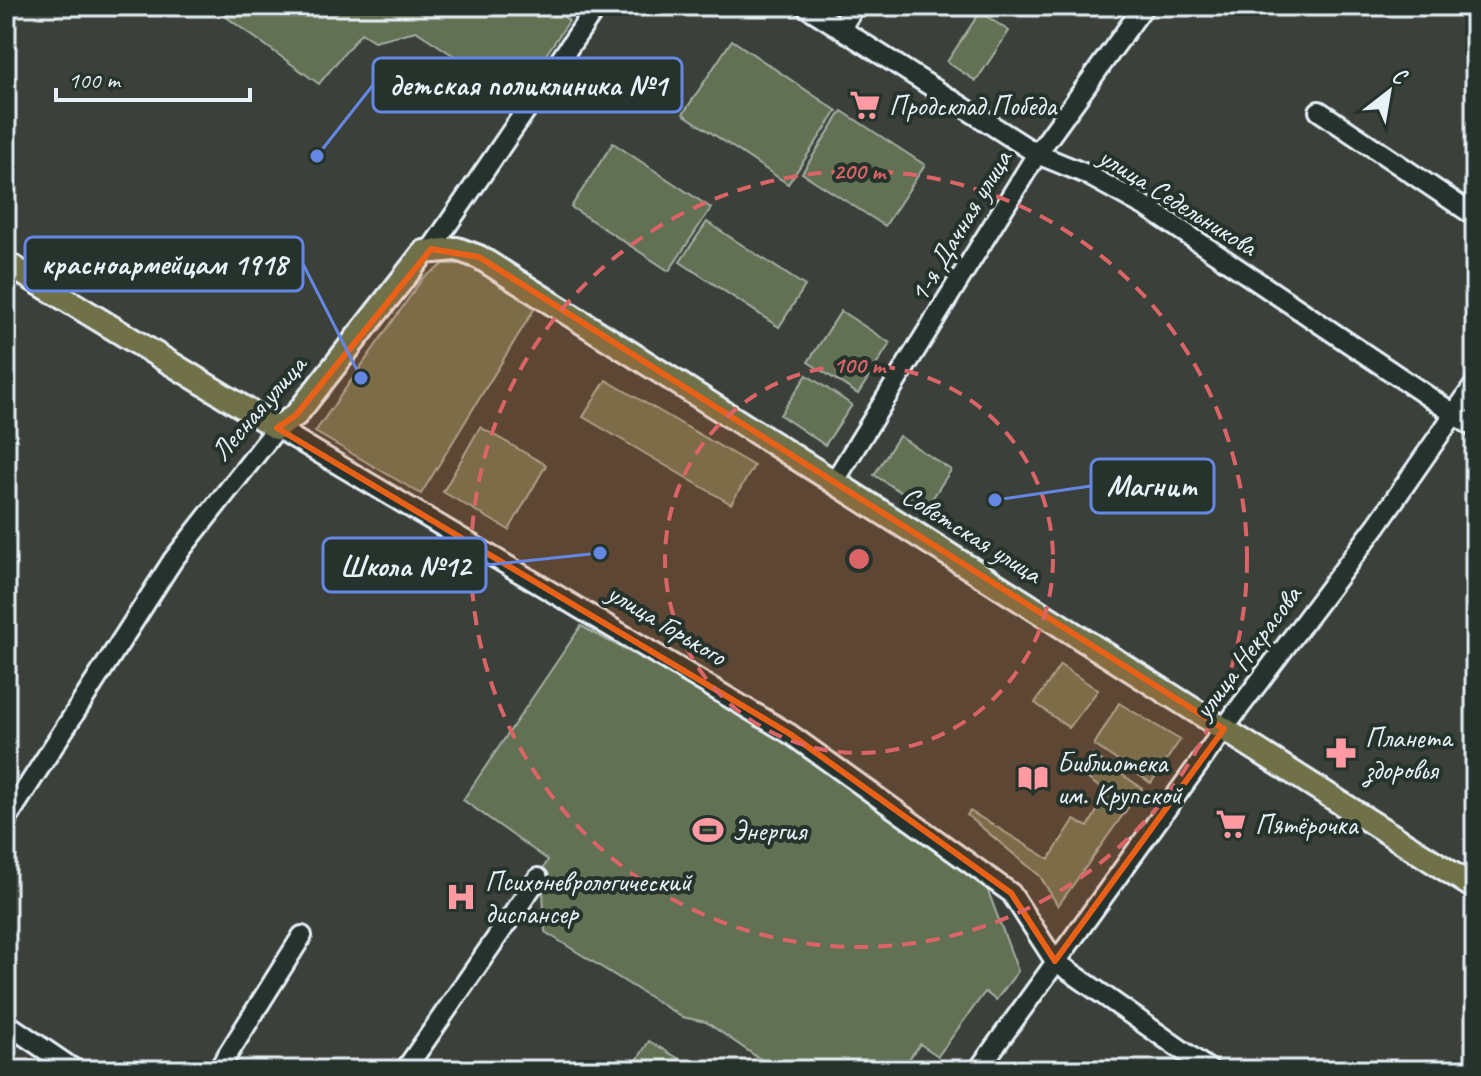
<svg xmlns="http://www.w3.org/2000/svg" width="1481" height="1076" font-family="Caveat,sans-serif">
<style>
.green{fill:#627052;stroke:#a5b0a5;stroke-width:2}
.lines{fill:none;stroke-linecap:round;stroke-linejoin:round}
.minor-casing{stroke:#e8f1f8;stroke-width:24}
.major-casing{stroke:#e8f1f8;stroke-width:28}
.minor{stroke:#26332d;stroke-width:18}
.major{stroke:#6f704a;stroke-width:22}
.marked{fill:#e86118;fill-opacity:0.2;stroke:#e86118;stroke-width:6;stroke-linejoin:round}
.ring{fill:none;stroke:#db6466;stroke-width:4;stroke-dasharray:14 10}
.labels{text-anchor:middle;dominant-baseline:central;stroke-width:8;stroke-linejoin:round;paint-order:stroke}
.poi-label{font-size:28px;fill:#e8f1f8;stroke:#26332d;text-anchor:start}
.street-label{font-size:28px;fill:#e8f1f8;stroke:#26332d}
.centre{fill:#db6466;stroke:#26332d;stroke-width:4}
.ring-label{font-size:24px;text-anchor:middle;font-weight:bold;fill:#db6466;stroke:#26332d;stroke-width:8;stroke-linejoin:round;paint-order:stroke}
.leader{fill:none;stroke:#6487e3;stroke-width:3}
.callout-dot{fill:#6487e3;stroke:#26332d;stroke-width:3}
.callout{fill:#26332d;stroke:#6487e3;stroke-width:3}
.callout-label{font-size:30px;text-anchor:middle;font-weight:bold;fill:#e8f1f8}
</style>
<rect width="100%" height="100%" fill="#3b403a"/>
<filter id="ink" filterUnits="userSpaceOnUse"><feTurbulence type="fractalNoise" baseFrequency=".0125" numOctaves="2"/><feDisplacementMap in="SourceGraphic" scale="16" xChannelSelector="R" yChannelSelector="G"/><feConvolveMatrix kernelMatrix="1 2 1 2 8 2 1 2 1" color-interpolation-filters="sRGB"/></filter>
<g filter="url(#ink)">
<g class="green">
<path d="M211,6H550L569,21L517,97L416,31L374,41L361,33L319,84Z"/>
<path d="M980,12L1009,31L976,81L947,62Z"/>
<path d="M732,40L837,111L788,184L683,114Z"/>
<path d="M842,111L925,165L885,226L802,173Z"/>
<path d="M613,143L711,208L669,271L571,207Z"/>
<path d="M707,222L805,286L779,327L680,262Z"/>
<path d="M444,264H472L536,306L421,494L315,432L423,278Z"/>
<path d="M841,311L890,343L858,394L808,362Z"/>
<path d="M807,375L852,405L825,445L780,415Z"/>
<path d="M606,380L754,466L731,504L583,417Z"/>
<path d="M480,427L546,465L509,530L443,492Z"/>
<path d="M899,436L951,470L926,508L874,475Z"/>
<path d="M581,626L741,712L985,883L1018,971L996,1000L985,992L938,1056L920,1044L901,1070H776L706,1022L682,1017L545,932L542,871L548,860L463,800Z"/>
<path d="M1060,665L1098,690L1069,728L1035,703Z"/>
<path d="M1119,703L1180,740L1151,783L1094,745Z"/>
<path d="M1092,754L1142,788L1058,906L1040,876L967,815L970,811L1049,859L1074,820L1088,827L1107,793L1079,772Z"/>
<path d="M649,1041L698,1070H631Z"/>
</g>
<g class="lines">
<g class="minor-casing">
<g id="minor">
<path d="M805,6L1037,154L1086,174L1148,208L1475,428"/>
<path d="M841,28L855,6"/>
<path d="M1319,111L1475,216"/>
<path d="M431,249L597,6"/>
<path d="M834,482L1037,154L1144,6"/>
<path d="M6,820L173,560L277,428L790,734L1011,893L1055,961L1210,1070"/>
<path d="M6,1023L75,1070"/>
<path d="M218,1070L302,936"/>
<path d="M405,1070L538,878"/>
<path d="M978,1070L1237,711L1377,525L1475,384"/>
</g>
</g>
<g class="major-casing">
<path id="major" d="M6,263L277,428L296,415L424,252L457,249L479,257L1475,888"/>
</g>
<use href="#minor" class="minor"/>
<use href="#major" class="major"/>
</g>
</g>
<path class="marked" d="M431,249L479,257L1224,729L1055,961L1011,893L790,734L277,428L296,415Z"/>
<g class="ring">
<circle cx="859" cy="559" r="194"/>
<circle cx="859" cy="559" r="388"/>
</g>
<defs>
<g id="supermarket-bare" transform="scale(2.4)"><path d="M-6-5.5h2.5l.6 2H6L4.5 2H-2.5L-4.4-4H-6ZM-1.5 3.2a1.3 1.3 0 1 0 .1 0ZM3 3.2a1.3 1.3 0 1 0 .1 0Z" fill="#ff9aa2" stroke="#26332d" stroke-width="2.5" paint-order="stroke"/></g>
<g id="pharmacy-bare" transform="scale(2.4)"><path d="M-2-6h4v4h4v4h-4v4h-4v-4h-4v-4h4Z" fill="#ff9aa2" stroke="#26332d" stroke-width="2.5" paint-order="stroke"/></g>
<g id="library-bare" transform="scale(2.4)"><path d="M-6-4Q-3-5.5-.7-3.5V5Q-3 3-6 4ZM6-4Q3-5.5 .7-3.5V5Q3 3 6 4Z" fill="#ff9aa2" stroke="#26332d" stroke-width="2.5" paint-order="stroke"/></g>
<g id="stadium-bare" transform="scale(2.4)"><path d="M0-5a6.5 5 0 1 0 0 10a6.5 5 0 1 0 0-10ZM-3.5-1.8h7v3.6h-7Z" fill="#ff9aa2" stroke="#26332d" stroke-width="2.5" paint-order="stroke"/></g>
<g id="hospital-bare" transform="scale(2.4)"><path d="M-5-5h3v3.5h4V-5h3V5h-3V1.5h-4V5h-3Z" fill="#ff9aa2" stroke="#26332d" stroke-width="2.5" paint-order="stroke"/></g>
</defs>
<g fill-rule="evenodd">
<use href="#supermarket-bare" x="865" y="105"/>
<use href="#pharmacy-bare" x="1341" y="753"/>
<use href="#library-bare" x="1033" y="778"/>
<use href="#supermarket-bare" x="1231" y="824"/>
<use href="#stadium-bare" x="708" y="830"/>
<use href="#hospital-bare" x="461" y="897"/>
</g>
<g class="labels">
<g class="poi-label">
<text x="889" y="105">Продсклад Победа</text>
<text x="1365" y="737">Планета<tspan x="1365" dy="32">здоровья</tspan></text>
<text x="1057" y="762">Библиотека<tspan x="1057" dy="32">им. Крупской</tspan></text>
<text x="1255" y="824">Пятёрочка</text>
<text x="732" y="830">Энергия</text>
<text x="485" y="881">Психоневрологический<tspan x="485" dy="32">диспансер</tspan></text>
</g>
<g class="street-label">
<text transform="translate(1178 201) rotate(32)">улица Седельникова</text>
<text transform="translate(960 226) rotate(-59)">1-я Дачная улица</text>
<text transform="translate(258 408) rotate(-49)">Лесная улица</text>
<text transform="translate(972 534) rotate(32)">Советская улица</text>
<text transform="translate(667 624) rotate(31)">улица Горького</text>
<text transform="translate(1247 652) rotate(-53)">улица Некрасова</text>
</g>
</g>
<circle cx="859" cy="559" r="12" class="centre"/>
<g class="ring-label">
<text x="859" y="179">200 m</text>
<text x="859" y="373">100 m</text>
</g>
<path class="leader" d="M317 156L373 85M361 378L303 264M995 500L1091 486M600 553L486 565"/>
<g class="callout-dot">
<circle cx="317" cy="156" r="8"/>
<circle cx="361" cy="378" r="8"/>
<circle cx="995" cy="500" r="8"/>
<circle cx="600" cy="553" r="8"/>
</g>
<g class="callout">
<rect x="373" y="58" width="309" height="54" rx="8"/>
<rect x="25" y="237" width="278" height="54" rx="8"/>
<rect x="1091" y="459" width="123" height="54" rx="8"/>
<rect x="323" y="538" width="163" height="54" rx="8"/>
</g>
<g class="callout-label">
<text x="528" y="95">детская поликлиника №1</text>
<text x="164" y="274">красноармейцам 1918</text>
<text x="1152" y="496">Магнит</text>
<text x="405" y="576">Школа №12</text>
</g>
<rect width="1481" height="1076" fill="none" stroke="#26332d" stroke-width="32"/>
<rect x="16" y="16" width="1449" height="1044" fill="none" stroke="#e8f1f8" stroke-width="3" filter="url(#ink)"/>
<g transform="translate(1389 92) rotate(31)" stroke="#26332d" stroke-width="6" paint-order="stroke">
<path d="M0-6L14 30L0 20L-14 30Z" fill="#e8f1f8"/>
<text y="-12" font-size="22" font-weight="bold" text-anchor="middle" fill="#e8f1f8">С</text>
</g>
<path d="M56 88v12h194v-12" fill="none" stroke="#e8f1f8" stroke-width="4"/>
<text x="68" y="88" font-size="24" fill="#e8f1f8" stroke="#26332d" stroke-width="6" paint-order="stroke">100 m</text>
</svg>
